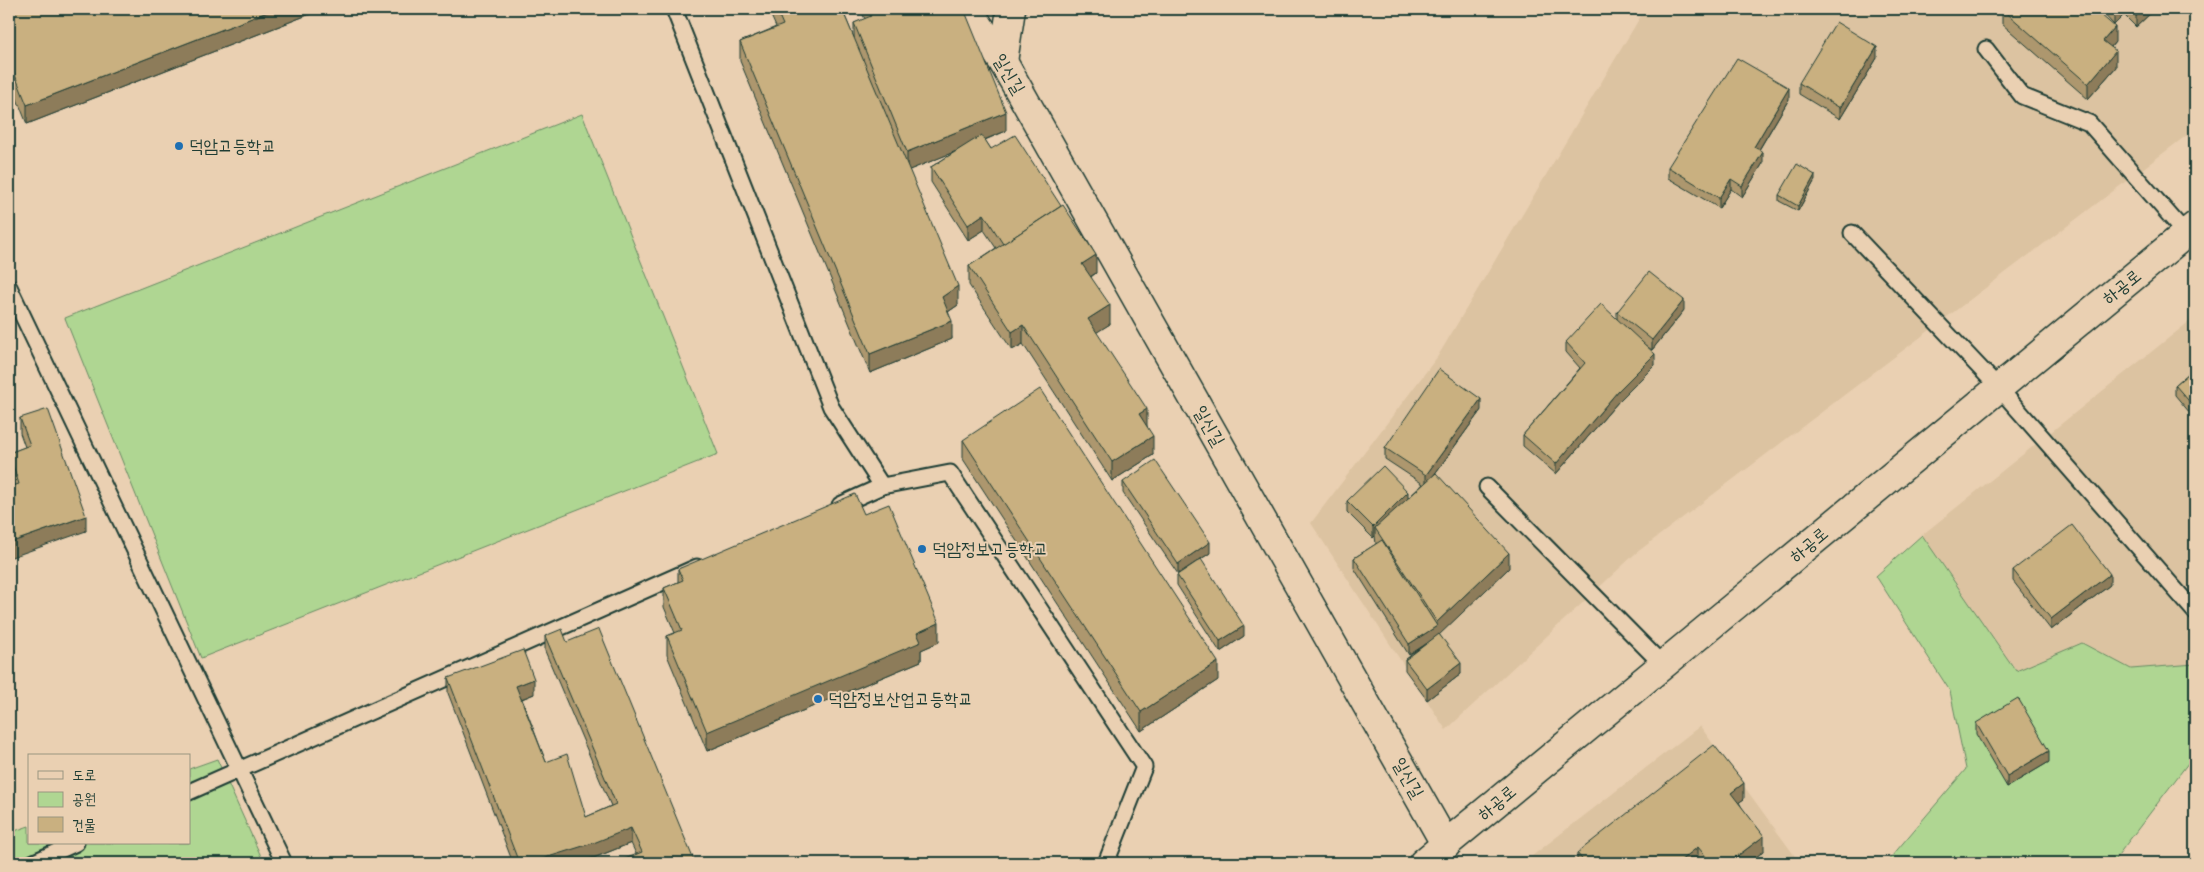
<svg xmlns="http://www.w3.org/2000/svg" width="2204" height="872" font-family="Pangolin,'Poor Story',sans-serif">
<style>
.built{fill:#dcc3a1}
.green{fill:#afd692;stroke:#678a63}
.lines{fill:none;stroke-linecap:round;stroke-linejoin:round}
.service-casing{stroke:#1f3d34;stroke-width:19}
.minor-casing{stroke:#1f3d34;stroke-width:31}
.secondary-casing{stroke:#1f3d34;stroke-width:31}
.service{stroke:#ead0b2;stroke-width:15}
.minor{stroke:#ead0b2;stroke-width:28}
.secondary{stroke:#ead0b2;stroke-width:28}
.wall{fill:#ad976e;stroke:#1f3d34}
.shaded-wall{fill:#8d7b5a;stroke:#1f3d34}
.building{fill:#c9b080;stroke:#1f3d34}
.poi-dot{fill:#1f6fb2;stroke:#ead0b2;stroke-width:2}
.labels{text-anchor:middle;dominant-baseline:central;stroke-width:4;stroke-linejoin:round;paint-order:stroke}
.street-label{font-size:18px;fill:#1f3d34;stroke:#ead0b2}
.poi-label{font-size:18px;fill:#1f3d34;stroke:#ead0b2;text-anchor:start}
</style>
<rect width="100%" height="100%" fill="#ead0b2"/>
<filter id="ink" filterUnits="userSpaceOnUse"><feTurbulence type="fractalNoise" baseFrequency=".02" numOctaves="2"/><feDisplacementMap in="SourceGraphic" scale="10" xChannelSelector="R" yChannelSelector="G"/><feConvolveMatrix kernelMatrix="1 2 1 2 8 2 1 2 1" color-interpolation-filters="sRGB"/></filter>
<g filter="url(#ink)">
<g class="built">
<path d="M1645,9H2195V129L1636,553L1446,730L1311,523L1438,356Z"/>
<path d="M2195,317V664L2131,669L2082,643L2016,671L1922,535Z"/>
<path d="M1700,726L1797,859L1795,863H1523Z"/>
</g>
<g class="green">
<path d="M582,114L718,454L201,658L65,318Z"/>
<path d="M1922,535L2016,671L2082,643L2131,669L2195,664V754L2112,863H1886L1966,769L1950,691L1876,576Z"/>
<path d="M217,759L264,863H9V833L29,826V843H189V769Z"/>
</g>
<g class="lines">
<g class="service-casing">
<g id="service">
<path d="M674,9L831,407L882,486L950,473L1144,767L1106,863"/>
<path d="M1986,49L2022,96L2089,123L2186,234"/>
<path d="M1852,233L1999,388L2195,612"/>
<path d="M9,287L284,863"/>
<path d="M1487,487L1663,665"/>
<path d="M840,505L882,486"/>
<path d="M189,792L697,567"/>
<path d="M32,863L76,843"/>
</g>
</g>
<g class="minor-casing">
<g id="minor">
<path d="M968,9L1003,62L1446,845"/>
<path d="M1003,62L1011,9"/>
</g>
</g>
<g class="secondary-casing">
<path id="secondary" d="M1423,863L2195,226"/>
</g>
<use href="#service" class="service"/>
<use href="#minor" class="minor"/>
<use href="#secondary" class="secondary"/>
</g>
<g class="wall">
<path d="M9,9H323L27,124L9,79Z"/>
<path d="M768,9H842L854,38V23L865,19L860,9H964L1006,131L985,140L991,149L1096,273L1091,277L1110,324L1096,332L1147,426L1153,455L1112,481L1023,344L1012,350L969,285V266L996,248L984,230L968,240L931,182V167L956,151L909,170L958,305L948,312L952,339L870,373L740,61V42L776,27Z"/>
<path d="M2002,9L2115,42L2111,47L2116,67L2088,99L2002,24Z"/>
<path d="M2099,9H2155L2136,27L2124,15L2114,25Z"/>
<path d="M1877,58L1840,119L1799,94V83Z"/>
<path d="M1789,99L1759,150L1763,163L1742,197L1731,189L1719,208L1668,178V167Z"/>
<path d="M1815,180L1798,211L1779,201V195Z"/>
<path d="M1684,310L1652,350L1642,343L1655,365L1618,402L1556,474L1523,446V435L1580,368L1566,352V342L1617,319V312Z"/>
<path d="M2195,368V419L2175,395V385Z"/>
<path d="M1481,410L1434,475L1509,568L1439,634L1461,674L1427,700L1405,670V660L1427,643L1409,655L1354,568V558L1376,544L1375,536L1373,538L1347,512V501L1408,498L1423,484L1385,459V448Z"/>
<path d="M20,418L86,531L14,485L9,469V453L25,447L20,433Z"/>
<path d="M963,440L1218,680L1141,731L963,459Z"/>
<path d="M1123,482L1210,553L1189,567L1244,636L1220,652L1177,585V575L1178,574L1123,493Z"/>
<path d="M864,514L939,642L921,650V661L707,751L667,655V636L675,633L664,607V588L678,582V569Z"/>
<path d="M2013,570L2110,585L2051,630L2013,581Z"/>
<path d="M545,636L567,642L695,863L636,854L631,843L596,857L578,863H513L448,693V678L534,694L522,699L546,762L586,817L611,806L545,651Z"/>
<path d="M1976,723L2049,762L2007,787L1976,734Z"/>
<path d="M1744,799L1739,802L1764,851L1748,863H1699L1698,862L1697,863H1577V853Z"/>
</g>
<g class="shaded-wall">
<path d="M275,9H323L27,124V105Z"/>
<path d="M2119,9H2124V15L2114,25V14Z"/>
<path d="M2144,9H2155L2136,27V16Z"/>
<path d="M2115,27V42L2103,56V41Z"/>
<path d="M1877,47V58L1840,119V108Z"/>
<path d="M2116,51V67L2088,99V84Z"/>
<path d="M1789,88V99L1754,158V147Z"/>
<path d="M1006,112V131L907,171V152Z"/>
<path d="M1763,152V163L1742,197V186Z"/>
<path d="M1815,175V180L1798,211V206Z"/>
<path d="M1731,179V189L1719,208V198Z"/>
<path d="M984,214V230L968,240V225Z"/>
<path d="M1096,255V273L1082,282V264Z"/>
<path d="M958,286V305L942,316V297Z"/>
<path d="M1684,300V310L1652,350V340Z"/>
<path d="M1110,305V324L1088,338V319Z"/>
<path d="M952,321V339L870,373V354Z"/>
<path d="M1023,325V344L1012,350V332Z"/>
<path d="M1655,354V365L1618,402L1556,474V464L1618,391Z"/>
<path d="M1481,399V410L1426,486V475Z"/>
<path d="M1147,409V428L1139,414Z"/>
<path d="M1153,436V455L1112,481V462Z"/>
<path d="M1408,492V503L1375,528V536L1373,538V527Z"/>
<path d="M86,516V531L9,558V543Z"/>
<path d="M1210,542V553L1178,574V564Z"/>
<path d="M1509,553V568L1437,637L1409,655V644L1437,626V622Z"/>
<path d="M2110,574V585L2051,630V619Z"/>
<path d="M939,623V642L921,650V661L707,751V732L917,633Z"/>
<path d="M1244,626V636L1220,652V641Z"/>
<path d="M1218,662V680L1141,731V712Z"/>
<path d="M1461,663V674L1427,700V689Z"/>
<path d="M534,679V694L516,701V686Z"/>
<path d="M2049,751V762L2007,787V776Z"/>
<path d="M1744,783V799L1731,808V793Z"/>
<path d="M631,828V843L596,857L578,863H529Z"/>
<path d="M1764,836V851L1748,863H1728Z"/>
<path d="M1698,847V862L1697,863H1680V861Z"/>
</g>
<g class="building">
<path d="M9,9H275L27,105L9,60Z"/>
<path d="M776,9H842L958,286L942,297L952,321L870,354L740,42L783,25Z"/>
<path d="M868,9H964L1006,112L907,152L854,23L871,16Z"/>
<path d="M2002,9H2094L2115,27L2103,41L2116,51L2088,84Z"/>
<path d="M2109,9H2119L2114,14Z"/>
<path d="M2129,9H2144L2136,16Z"/>
<path d="M1836,22L1877,47L1840,108L1799,83Z"/>
<path d="M1737,58L1789,88L1754,147L1763,152L1742,186L1731,179L1719,198L1668,167Z"/>
<path d="M982,135L991,149L1015,135L1061,206L1003,244L984,214L968,225L931,167Z"/>
<path d="M1797,164L1815,175L1798,206L1779,195Z"/>
<path d="M1063,205L1096,255L1082,264L1110,305L1088,319L1147,409L1139,414L1153,436L1112,462L1023,325L1012,332L969,266Z"/>
<path d="M1649,272L1684,300L1652,340L1617,312Z"/>
<path d="M1601,304L1655,354L1618,391L1556,464L1523,435L1585,363L1566,342Z"/>
<path d="M2195,368V408L2175,385Z"/>
<path d="M1439,369L1481,399L1426,475L1385,448Z"/>
<path d="M1040,389L1218,662L1141,712L963,440Z"/>
<path d="M48,409L86,516L9,543V487L19,484L9,453L30,445L20,418Z"/>
<path d="M1155,460L1210,542L1178,564L1123,482Z"/>
<path d="M1383,466L1408,492L1373,527L1347,501Z"/>
<path d="M1436,473L1509,553L1437,622L1375,528Z"/>
<path d="M855,494L864,514L889,504L939,623L917,633L921,642L707,732L667,636L682,630L664,588L683,580L678,569Z"/>
<path d="M2072,525L2110,574L2051,619L2013,570Z"/>
<path d="M1382,540L1437,626L1409,644L1354,558Z"/>
<path d="M1201,559L1244,626L1220,641L1177,575Z"/>
<path d="M562,629L567,642L599,629L695,863H615L642,852L631,828L596,842L529,863H519L448,678L523,650L534,679L516,686L546,762L567,754L586,817L616,804L545,636Z"/>
<path d="M1439,634L1461,663L1427,689L1405,660Z"/>
<path d="M2018,698L2049,751L2007,776L1976,723Z"/>
<path d="M1714,745L1744,783L1731,793L1764,836L1728,863H1711L1698,847L1680,861L1682,863H1585L1577,853Z"/>
</g>
</g>
<g class="poi-dot">
<circle cx="179" cy="146" r="5"/>
<circle cx="922" cy="549" r="5"/>
<circle cx="818" cy="699" r="5"/>
</g>
<g class="labels">
<g class="street-label">
<text transform="translate(1009 74) rotate(59)">일신길</text>
<text transform="translate(2122 287) rotate(-39)">하공로</text>
<text transform="translate(1209 426) rotate(60)">일신길</text>
<text transform="translate(1809 545) rotate(-40)">하공로</text>
<text transform="translate(1408 778) rotate(60)">일신길</text>
<text transform="translate(1497 803) rotate(-40)">하공로</text>
</g>
<g class="poi-label">
<text x="189" y="146">덕암고등학교</text>
<text x="932" y="549">덕암정보고등학교</text>
<text x="828" y="699">덕암정보산업고등학교</text>
</g>
</g>
<rect width="2204" height="872" fill="none" stroke="#ead0b2" stroke-width="30"/>
<rect x="15" y="15" width="2174" height="842" fill="none" stroke="#1f3d34" stroke-width="2" filter="url(#ink)"/>
<rect x="28" y="754" width="162" height="90" fill="#ead0b2" stroke="#999580"/>
<rect x="38" y="771" width="25" height="8" fill="#ead0b2" stroke="#999580"/>
<text x="72" y="780" font-size="15" fill="#1f3d34">도로</text>
<rect x="38" y="792" width="25" height="15" fill="#afd692" stroke="#999580"/>
<text x="72" y="804" font-size="15" fill="#1f3d34">공원</text>
<rect x="38" y="817" width="25" height="15" fill="#c9b080" stroke="#999580"/>
<text x="72" y="830" font-size="15" fill="#1f3d34">건물</text>
</svg>
